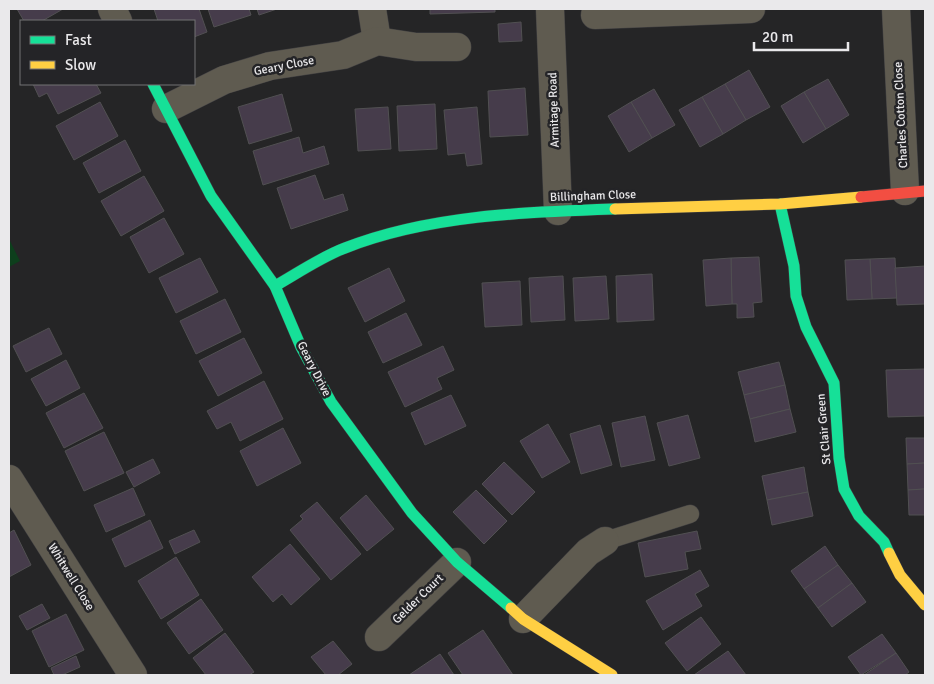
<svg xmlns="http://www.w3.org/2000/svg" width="934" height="684" font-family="Signika,sans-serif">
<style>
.green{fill:#0d3f1c}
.building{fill:#463c4b;stroke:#515052}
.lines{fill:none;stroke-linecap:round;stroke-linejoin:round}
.lane-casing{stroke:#414042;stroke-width:19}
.street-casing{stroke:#414042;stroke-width:29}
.fast-casing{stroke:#414042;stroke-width:12}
.slow-casing{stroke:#414042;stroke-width:12}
.jam-casing{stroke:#414042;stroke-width:12}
.lane{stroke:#5f5b50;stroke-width:18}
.street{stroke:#5f5b50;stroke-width:28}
.fast{stroke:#16e098;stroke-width:11}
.slow{stroke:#ffcf43;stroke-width:11}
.jam{stroke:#f24e42;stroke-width:11}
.labels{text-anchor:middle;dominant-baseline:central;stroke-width:5;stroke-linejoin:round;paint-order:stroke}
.street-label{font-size:12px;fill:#eae9eb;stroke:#242427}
</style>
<rect width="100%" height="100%" fill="#252526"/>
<path class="green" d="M9,239L20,261L9,267Z"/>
<g class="building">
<path d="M17,9H63L42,21H24Z"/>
<path d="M154,9H199L207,32L194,37V21H158Z"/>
<path d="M208,9H249L251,15L214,27Z"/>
<path d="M257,9H277L259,15Z"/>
<path d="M430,9H495V12L430,14Z"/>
<path d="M521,22L522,41L499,42L498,24Z"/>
<path d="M749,70L770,107L746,120L725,84Z"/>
<path d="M828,79L849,115L826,129L804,92Z"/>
<path d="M33,84H96L101,93L58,114L47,93L39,97Z"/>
<path d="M725,84L746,120L723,134L702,97Z"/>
<path d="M525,88L528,135L490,137L488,91Z"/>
<path d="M654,89L675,125L652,138L631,102Z"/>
<path d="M804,92L826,129L803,143L781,106Z"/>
<path d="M282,94L292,131L249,144L238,107Z"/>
<path d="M702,97L723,134L700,147L679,110Z"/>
<path d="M100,102L118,136L74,160L56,126Z"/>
<path d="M631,102L652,138L629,152L608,116Z"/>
<path d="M435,104L437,149L399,151L397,106Z"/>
<path d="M388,107L391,149L358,151L355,109Z"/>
<path d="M477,107L482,164L467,166L465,153L448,155L444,110Z"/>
<path d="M299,137L303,153L324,146L329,164L263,185L253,151Z"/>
<path d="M125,140L141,171L99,193L83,163Z"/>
<path d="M315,175L324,200L343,194L348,210L291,229L277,188Z"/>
<path d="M144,176L164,211L121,236L101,201Z"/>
<path d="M164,218L184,254L149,273L130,237Z"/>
<path d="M759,257L762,302L753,303L754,317L737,318V304H732L731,258Z"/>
<path d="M200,258L218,292L176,313L159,278Z"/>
<path d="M731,258L732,304L706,306L703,260Z"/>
<path d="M895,258L897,298L872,299L870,259Z"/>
<path d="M870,259L872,299L847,300L845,260Z"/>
<path d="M925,266V304L897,305L895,268Z"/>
<path d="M389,268L405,301L365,322L348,288Z"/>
<path d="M652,274L654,320L617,322L616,276Z"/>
<path d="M563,276L565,320L531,322L529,278Z"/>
<path d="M606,276L609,319L575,321L573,278Z"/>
<path d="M520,281L522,325L485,327L482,283Z"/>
<path d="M225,299L241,332L196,354L180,321Z"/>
<path d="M406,313L422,345L383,363L368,332Z"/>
<path d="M49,328L62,354L26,372L13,346Z"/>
<path d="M244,338L262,373L218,396L199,361Z"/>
<path d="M443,346L454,370L437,378L442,389L405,407L388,372Z"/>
<path d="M66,360L80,388L46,406L31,379Z"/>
<path d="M779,362L785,385L744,395L738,372Z"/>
<path d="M925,369V416L888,417L886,370Z"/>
<path d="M264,381L283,419L240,441L231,422L217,429L207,411Z"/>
<path d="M785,385L790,409L750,419L744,395Z"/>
<path d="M84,393L103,428L64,448L46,413Z"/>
<path d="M451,395L466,426L425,445L411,413Z"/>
<path d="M790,409L796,432L755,442L750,419Z"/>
<path d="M688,415L700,458L669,466L657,423Z"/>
<path d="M645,416L655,460L621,467L612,423Z"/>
<path d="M548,424L570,462L542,478L520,441Z"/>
<path d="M600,425L612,465L581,474L570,434Z"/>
<path d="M283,428L301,463L257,486L240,451Z"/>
<path d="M104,432L124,473L84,491L65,451Z"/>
<path d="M906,438H925V463L907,464Z"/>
<path d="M153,459L160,473L134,487L126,472Z"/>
<path d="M504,462L535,492L512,515L482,484Z"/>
<path d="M925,463V489L908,490L907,464Z"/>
<path d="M804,467L808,492L767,500L762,476Z"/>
<path d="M133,488L145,515L106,532L94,505Z"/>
<path d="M925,489V515H909L908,490Z"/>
<path d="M476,490L507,521L484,544L453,512Z"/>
<path d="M808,492L813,516L772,525L767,500Z"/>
<path d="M366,495L394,529L367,551L340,518Z"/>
<path d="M317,502L361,554L331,580L290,530L303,519L300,516Z"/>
<path d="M150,520L163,548L125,567L112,539Z"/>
<path d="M14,530L31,565L9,577V533Z"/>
<path d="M194,530L200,542L175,554L169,541Z"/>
<path d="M697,531L701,549L685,552L688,569L645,577L638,543Z"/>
<path d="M290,544L320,579L291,605L282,594L273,602L252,577Z"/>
<path d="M825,546L838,565L804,589L791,571Z"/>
<path d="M176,557L199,595L161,619L138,581Z"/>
<path d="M838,565L852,583L818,608L804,589Z"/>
<path d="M700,570L709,586L695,594L702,606L663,630L646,601Z"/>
<path d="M852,583L866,602L832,627L818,608Z"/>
<path d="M201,599L223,630L189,654L167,623Z"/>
<path d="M42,604L50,618L27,630L19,616Z"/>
<path d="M66,614L84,650L49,667L32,631Z"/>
<path d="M701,617L721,644L687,671L665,643Z"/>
<path d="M483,630L513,675H463L448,653Z"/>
<path d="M225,633L254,672L249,675H206L193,658Z"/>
<path d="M882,634L896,653L861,675L848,657Z"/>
<path d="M333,641L352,664L338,675H326L311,657Z"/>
<path d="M728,651L746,675H694Z"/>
<path d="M896,653L909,672L905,675H864Z"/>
<path d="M440,654L454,675H409Z"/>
<path d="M76,656L80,667L62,675H54L51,668Z"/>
</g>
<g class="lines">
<g class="lane-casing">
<path id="lane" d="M605,541L690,514"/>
</g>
<g class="street-casing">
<g id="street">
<path d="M112,9L118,21"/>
<path d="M372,9L377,41"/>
<path d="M550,9L558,211"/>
<path d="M896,9L905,191"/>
<path d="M595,15L751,9"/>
<path d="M166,109L224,80L270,66L343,55L377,41L416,47H457"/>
<path d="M9,479L133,675"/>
<path d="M523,619L588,552L605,541"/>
<path d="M379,637L457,562"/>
</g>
</g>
<g class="fast-casing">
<g id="fast">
<path d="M153,84L211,196L275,286L301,347L331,402L412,513L457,562L511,608"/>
<path d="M780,204L794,266L796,296L806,327L834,383L839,458L844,489L859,516L884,542L889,553"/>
<path d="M275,286C298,273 321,257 345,248C429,215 526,212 615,209"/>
</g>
</g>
<g class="slow-casing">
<g id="slow">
<path d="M615,209L780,204L861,197"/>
<path d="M889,553L900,575L925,605"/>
<path d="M511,608L523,619L612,675"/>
</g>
</g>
<g class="jam-casing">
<path id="jam" d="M861,197L925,191"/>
</g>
<use href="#lane" class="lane"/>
<use href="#street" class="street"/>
<use href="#fast" class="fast"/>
<use href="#slow" class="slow"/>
<use href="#jam" class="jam"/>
</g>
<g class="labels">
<g class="street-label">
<text transform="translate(284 66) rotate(-11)">Geary Close</text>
<text transform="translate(554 110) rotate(-92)">Armitage Road</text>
<text transform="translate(901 115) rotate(-93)">Charles Cotton Close</text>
<text transform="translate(593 196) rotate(-2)">Billingham Close</text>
<text transform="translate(314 369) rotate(63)">Geary Drive</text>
<text transform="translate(824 429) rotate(-95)">St Clair Green</text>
<text transform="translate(71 577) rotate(58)">Whitwell Close</text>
<text transform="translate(418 599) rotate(-44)">Gelder Court</text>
</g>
</g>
<rect width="934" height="684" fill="none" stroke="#eae9eb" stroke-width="20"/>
<rect x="20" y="20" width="175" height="65" fill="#242427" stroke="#737375"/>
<rect x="30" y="36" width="25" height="8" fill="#16e098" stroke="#737375"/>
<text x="65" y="45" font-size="15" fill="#eae9eb">Fast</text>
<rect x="30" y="61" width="25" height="8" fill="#ffcf43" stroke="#737375"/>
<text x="65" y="70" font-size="15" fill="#eae9eb">Slow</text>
<path d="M754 42v8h94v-8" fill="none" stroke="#eae9eb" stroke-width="2.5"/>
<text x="762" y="42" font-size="15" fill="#eae9eb" stroke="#242427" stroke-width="4" paint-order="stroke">20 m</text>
</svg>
